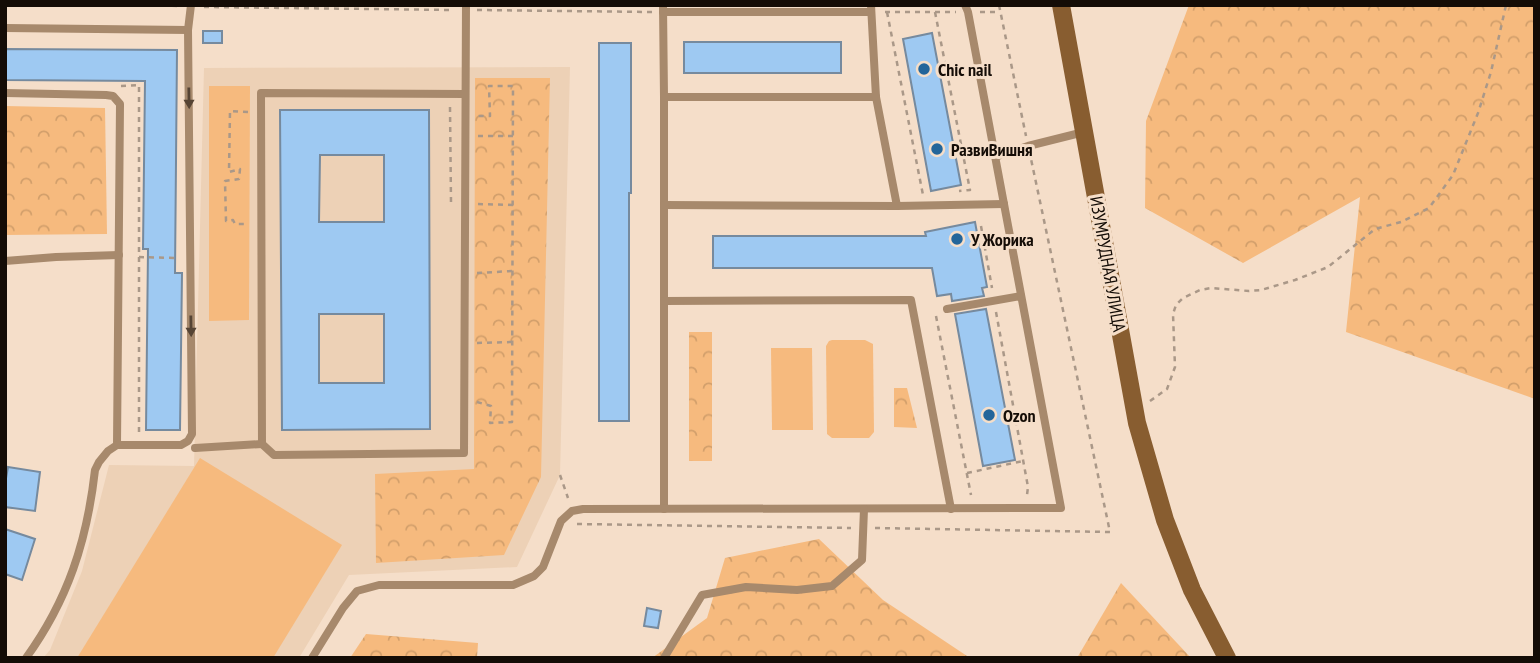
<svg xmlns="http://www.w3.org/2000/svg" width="1540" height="663" font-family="'PT Sans Narrow',sans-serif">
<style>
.built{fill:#edd1b6}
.grass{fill:#f6ba7e}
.forest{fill:url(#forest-crowns)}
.building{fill:#9ec9f2;stroke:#768a9e;stroke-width:2;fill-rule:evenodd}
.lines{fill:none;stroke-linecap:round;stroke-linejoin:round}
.path{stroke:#aa9888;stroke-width:2.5;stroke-dasharray:5 5;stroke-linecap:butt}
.lane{stroke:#a7896c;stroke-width:8}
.secondary{stroke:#885d30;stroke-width:18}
.oneway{fill:#564434}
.poi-dot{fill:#23659a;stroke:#f5dec9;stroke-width:2.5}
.labels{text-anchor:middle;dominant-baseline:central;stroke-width:6;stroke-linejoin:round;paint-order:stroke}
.poi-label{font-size:18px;font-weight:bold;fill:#140c06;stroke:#f5dec9;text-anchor:start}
.street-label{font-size:18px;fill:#140c06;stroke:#f5dec9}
</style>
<defs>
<pattern id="forest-crowns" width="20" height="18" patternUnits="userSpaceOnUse" patternTransform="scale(1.75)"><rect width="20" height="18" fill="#f6ba7e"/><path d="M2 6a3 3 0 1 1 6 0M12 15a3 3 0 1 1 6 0" fill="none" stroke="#d29f6b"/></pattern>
</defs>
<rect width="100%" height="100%" fill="#f5dec9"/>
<path class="built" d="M570,67L560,475L517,567L349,575L299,658H43L50,650L82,571L109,465L194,466L204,68Z"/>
<g class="grass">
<path d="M209,86H250L249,320L209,321Z"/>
<path d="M832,340H865L873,344L874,432L869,438H832L827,434L826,346L829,341Z"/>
<path d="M771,348H812L813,430H772Z"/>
<path d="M200,458L342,545L273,658H77Z"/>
</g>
<g class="forest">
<path d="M1189,5H1535V399L1346,332L1360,197L1243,263L1145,208L1146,121Z"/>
<path d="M475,78H550L541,477L504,555L376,563L375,474L474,469Z"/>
<path d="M5,106L105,108L107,234L5,235Z"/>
<rect x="689" y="332" width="23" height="129"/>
<path d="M894,388H907L917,428L894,427Z"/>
<path d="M819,539L883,600L970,658H652L707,618L725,558Z"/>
<path d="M1121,583L1191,658H1077Z"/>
<path d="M366,634L478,643L477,658H350Z"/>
</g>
<g class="building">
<rect x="203" y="31" width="19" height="12"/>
<path d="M932,33L961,185L931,191L903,39Z"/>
<rect x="684" y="42" width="157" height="31"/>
<path d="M599,43H631V193H629V421H599Z"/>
<path d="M5,49L177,50L175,273H182L180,430H146L148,249H143L145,81L5,80Z"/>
<path d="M280,110H429L430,429L282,430ZM320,155H384V222H319ZM319,314H384V383H319Z"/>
<path d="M975,222L987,287L982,288L984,296L952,301L951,294L937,296L932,268H713V236H926L925,232Z"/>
<path d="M986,309L1015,460L983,466L955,314Z"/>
<path d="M8,467L40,472L35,511L5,507V484Z"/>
<path d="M5,529L35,539L22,580L5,574Z"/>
<path d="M647,608L661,611L658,628L644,626Z"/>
</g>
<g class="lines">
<g class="path">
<path d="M142,5L180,6"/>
<path d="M999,5L1026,136"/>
<path d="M204,7L453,10"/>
<path d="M477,10L652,12"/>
<path d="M885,12H956"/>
<path d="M887,12L923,195"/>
<path d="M935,12L970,190L959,191"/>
<path d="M980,12H1000"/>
<path d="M121,86L139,85V433L140,434"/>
<path d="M450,107L451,202"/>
<path d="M248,112L230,111L229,172L240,169L239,179L225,181L226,221L233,220L235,224H248"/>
<path d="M478,136H513"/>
<path d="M478,204L513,205"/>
<path d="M981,226L992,288"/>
<path d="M139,257L178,258"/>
<path d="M477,273L513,271"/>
<path d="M996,312L1028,487L1027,495"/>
<path d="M936,316L971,495"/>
<path d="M477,343L512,342"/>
<path d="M1150,401L1167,389L1175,367L1173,314L1176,305L1183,298L1200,290L1211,288L1249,291L1261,290L1295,280L1328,267L1375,229L1401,222L1429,208L1453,175L1478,113L1491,72L1506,5"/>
<path d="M477,402L491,406L490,423L512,422L513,86H489L490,116H478"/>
<path d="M967,473L1023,461"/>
<path d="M560,475L568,498"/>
<path d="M577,524L851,528"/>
<path d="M875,528L1110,532L1031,159"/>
</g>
<g class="lane">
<path d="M663,5L664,97V509"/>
<path d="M871,5L876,97L897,206"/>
<path d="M663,12H871"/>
<path d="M5,28L188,30"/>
<path d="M5,93L106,95L113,96L120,104L117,445"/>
<path d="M465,94L261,93L262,444L274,455L464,453L466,5"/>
<path d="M664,97H876"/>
<path d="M995,157L1028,146L1084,132"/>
<path d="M664,205L897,206L1004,204"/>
<path d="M5,261L56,257L119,255"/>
<path d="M664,301L911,300L951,509"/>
<path d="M947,309L1021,296"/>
<path d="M195,448L262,444"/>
<path d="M26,658C68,600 87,541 95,470L99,462L108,451L117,445H181L188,441L192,434L188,30L191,5"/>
<path d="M312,658L343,608L357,591L379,585H513L534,576L543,567L561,521L572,511L583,509L1061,508L968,12L965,5"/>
<path d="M664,658L702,595L746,587L797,590L832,586L862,560L864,509"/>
</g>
<path class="secondary" d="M1061,5L1137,423L1165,520L1192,590L1227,658"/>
</g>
<defs><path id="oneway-solid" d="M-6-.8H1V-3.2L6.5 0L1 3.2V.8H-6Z" transform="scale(1.75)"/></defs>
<g class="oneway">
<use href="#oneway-solid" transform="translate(189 98) rotate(89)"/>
<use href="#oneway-solid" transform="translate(191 326) rotate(89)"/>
</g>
<g class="poi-dot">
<circle cx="924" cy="69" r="7"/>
<circle cx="937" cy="149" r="7"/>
<circle cx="957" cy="239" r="7"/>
<circle cx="989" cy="415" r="7"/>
</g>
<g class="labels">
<g class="poi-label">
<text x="938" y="69">Chic nail</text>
<text x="951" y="149">РазвиВишня</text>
<text x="971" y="239">У Жорика</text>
<text x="1003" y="415">Ozon</text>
</g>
<g class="street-label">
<text transform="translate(1108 264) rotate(80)">ИЗУМРУДНАЯ УЛИЦА</text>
</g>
</g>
<rect width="1540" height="663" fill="none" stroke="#140c06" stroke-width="14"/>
</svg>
